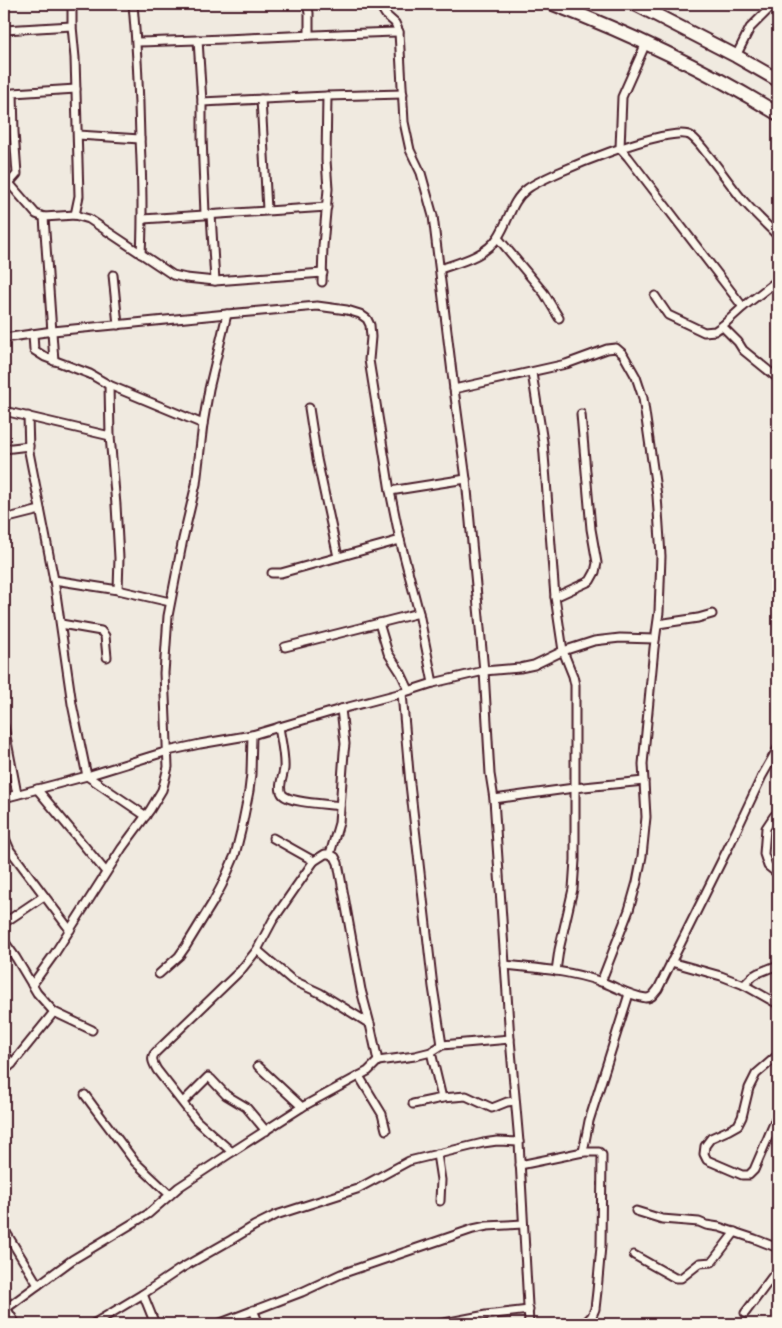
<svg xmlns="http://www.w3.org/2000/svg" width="782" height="1328" font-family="Delius,sans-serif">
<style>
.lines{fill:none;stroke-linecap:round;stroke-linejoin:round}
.street-casing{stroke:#4a1f2b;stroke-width:11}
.highway-casing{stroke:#4a1f2b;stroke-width:16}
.street{stroke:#fbf7ec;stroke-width:7}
.highway{stroke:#fbf7ec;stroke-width:12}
</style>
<rect width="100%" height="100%" fill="#f0eae0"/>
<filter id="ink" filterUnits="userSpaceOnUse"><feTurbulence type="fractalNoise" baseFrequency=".02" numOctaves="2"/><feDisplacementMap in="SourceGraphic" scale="10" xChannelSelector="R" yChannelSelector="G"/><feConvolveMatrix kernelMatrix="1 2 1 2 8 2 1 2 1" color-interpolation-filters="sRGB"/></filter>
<g filter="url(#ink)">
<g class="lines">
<g class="street-casing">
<g id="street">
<path d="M72,4V26L75,58L79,196L75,215"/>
<path d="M133,4C137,49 139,93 140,138C142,177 143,215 141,254"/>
<path d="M307,4L309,13V34"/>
<path d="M379,4L386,15L395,23L399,32L404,122L410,150L421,173L433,216L454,389L466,479L484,671L490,774L494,799L510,1039L519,1142L529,1324"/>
<path d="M4,30L72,26"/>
<path d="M198,40L202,102V137L205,214"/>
<path d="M137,42C224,40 312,34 399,32"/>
<path d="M646,43L622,97L620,148L628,157L743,307"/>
<path d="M736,56L750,28L774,4"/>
<path d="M261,99L267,210"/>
<path d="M202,102L327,96L403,94"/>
<path d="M78,135L140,139"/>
<path d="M4,181L9,183L36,214L44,217L75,215L89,219L173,275L186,278L215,281L323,273"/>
<path d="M9,183L17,174L14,132L13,93L76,89"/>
<path d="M211,214L215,281"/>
<path d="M44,217L54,361"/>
<path d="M143,219L327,207"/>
<path d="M498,238L544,293L559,318"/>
<path d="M440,269C460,262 486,256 498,237C509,221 511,201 527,189C547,174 673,123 691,136C698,141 703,149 709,156C720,170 730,184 741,198C752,211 766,224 778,236"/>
<path d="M113,275L118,325"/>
<path d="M322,282L323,246L328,189L326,160L327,96"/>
<path d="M655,296L668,315L704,332L715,331L722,326L743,307L778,280"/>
<path d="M722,326L738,342L743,350L775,376"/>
<path d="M33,334L34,350L45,357L90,374L109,385L203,424"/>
<path d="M4,338L53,331L227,314L317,306L347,310L360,314L367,319L370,325L371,337L369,360L390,491L400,540L419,613L433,683"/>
<path d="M532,373L543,442L555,597L563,651L573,676L575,685V860L573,889L559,950L556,971"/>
<path d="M109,385L110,436L116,505L119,558L118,590"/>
<path d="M454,389L566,364L607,349L616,348L623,354L636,377L643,398L657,496L661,556L659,612L654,648L643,764L646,817L642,856L637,882L629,910L601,982"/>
<path d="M309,408L317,459L338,557"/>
<path d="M4,411L110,436"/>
<path d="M28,416L29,452L54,580L72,704L87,776L146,816"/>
<path d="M4,449L29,446"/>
<path d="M390,491L466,479"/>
<path d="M4,519L40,510"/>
<path d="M272,573H281L400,540"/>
<path d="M54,580L118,590L170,602"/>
<path d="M555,597L590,581L595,572L597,563L591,529L581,414"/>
<path d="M379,623L388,653L401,673L409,690"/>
<path d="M61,624L101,631L105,636L107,657"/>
<path d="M658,624L698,618L712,614"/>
<path d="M285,647L419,613"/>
<path d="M402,693L410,784L433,987L442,1045"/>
<path d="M4,726L17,794"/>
<path d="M279,727C281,740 285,756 284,769C283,777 277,789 283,795C291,803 328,804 340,806"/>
<path d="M37,789L106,872"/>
<path d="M4,798L87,776L168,751L200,744L252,735L341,709L402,693L433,683L484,671L520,668L534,665L563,651L594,641L620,638L655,639"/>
<path d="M494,799L574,788L644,781"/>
<path d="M778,817L774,816L766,828L764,854L768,866L778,874"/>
<path d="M4,836L10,850L70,930"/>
<path d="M273,838L314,861"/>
<path d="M330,854L335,857L338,863L361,990L370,1024L378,1061"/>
<path d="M330,854L339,823L344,752L345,744L341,709"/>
<path d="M4,923L44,896"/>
<path d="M4,941L16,958L37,993L54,1012L92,1030"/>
<path d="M257,950L292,980L320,993L370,1024"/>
<path d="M671,962L721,976L744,985L778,1004"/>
<path d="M505,965C537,968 571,971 602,982C616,987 630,996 646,998C652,998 654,994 658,989L732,840L762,776L778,748"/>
<path d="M159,974L179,956L186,946L213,902L222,885L235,855L241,831L249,791L251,774L252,735"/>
<path d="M32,985L55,953L122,848L150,810L162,790L164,783L168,767L164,673L168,616L183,539L196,484L203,424L209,389L227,314"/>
<path d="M744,985L753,976L758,973L778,965"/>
<path d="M431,1052L442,1098"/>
<path d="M4,1053L12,1064"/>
<path d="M778,1055L756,1074L749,1088L742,1117L738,1125L729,1130L711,1138L705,1146L704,1154L707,1160L742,1175H749L754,1170L778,1114"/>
<path d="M258,1066L302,1107"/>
<path d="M4,1071L12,1064L54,1012"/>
<path d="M359,1076L382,1114L386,1130"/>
<path d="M85,1095L96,1110L135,1162L170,1195"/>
<path d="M183,1102L208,1077L211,1079L226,1095L246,1107L266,1131"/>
<path d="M413,1104L442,1098L466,1096L492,1108L507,1102L515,1101"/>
<path d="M232,1152L196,1120L157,1070C153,1063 150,1058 156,1052L241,970L257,950L273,920L314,861L325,854H330"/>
<path d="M583,1152L589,1121L629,994"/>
<path d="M437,1154L441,1180L440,1201"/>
<path d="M520,1165L583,1152H599L602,1155L601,1246L597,1291L595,1309L592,1316L584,1324"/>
<path d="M636,1211L662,1219L699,1222L706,1225L719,1227L755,1239L778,1248"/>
<path d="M4,1229L38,1285"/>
<path d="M634,1255L675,1278H681L700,1263L712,1262L735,1232"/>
<path d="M143,1294L155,1324"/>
<path d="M6,1308L16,1324"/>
<path d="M4,1310L72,1260L148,1214L179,1187L232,1152L302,1107L368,1071L378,1061L415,1056L431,1052L442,1045L510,1039"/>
<path d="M253,1310L259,1324"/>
<path d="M745,1313L778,1269"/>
<path d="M93,1324L143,1294L180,1269L231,1240L254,1226L276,1215L357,1189L409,1161L483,1143L497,1141L519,1142"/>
<path d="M218,1324L302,1292L341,1274L473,1229L487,1226L523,1224"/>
<path d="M439,1324L486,1315L529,1310"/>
</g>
</g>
<g class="highway-casing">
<g id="highway">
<path d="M553,4C631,34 707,70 778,114"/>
<path d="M635,4L736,56L778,80"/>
</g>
</g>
<use href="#street" class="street"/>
<use href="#highway" class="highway"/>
</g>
</g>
<rect width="782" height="1328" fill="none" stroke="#fbf7ec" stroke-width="20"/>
<rect x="10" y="10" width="762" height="1308" fill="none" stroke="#4a1f2b" stroke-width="2" filter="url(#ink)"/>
</svg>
